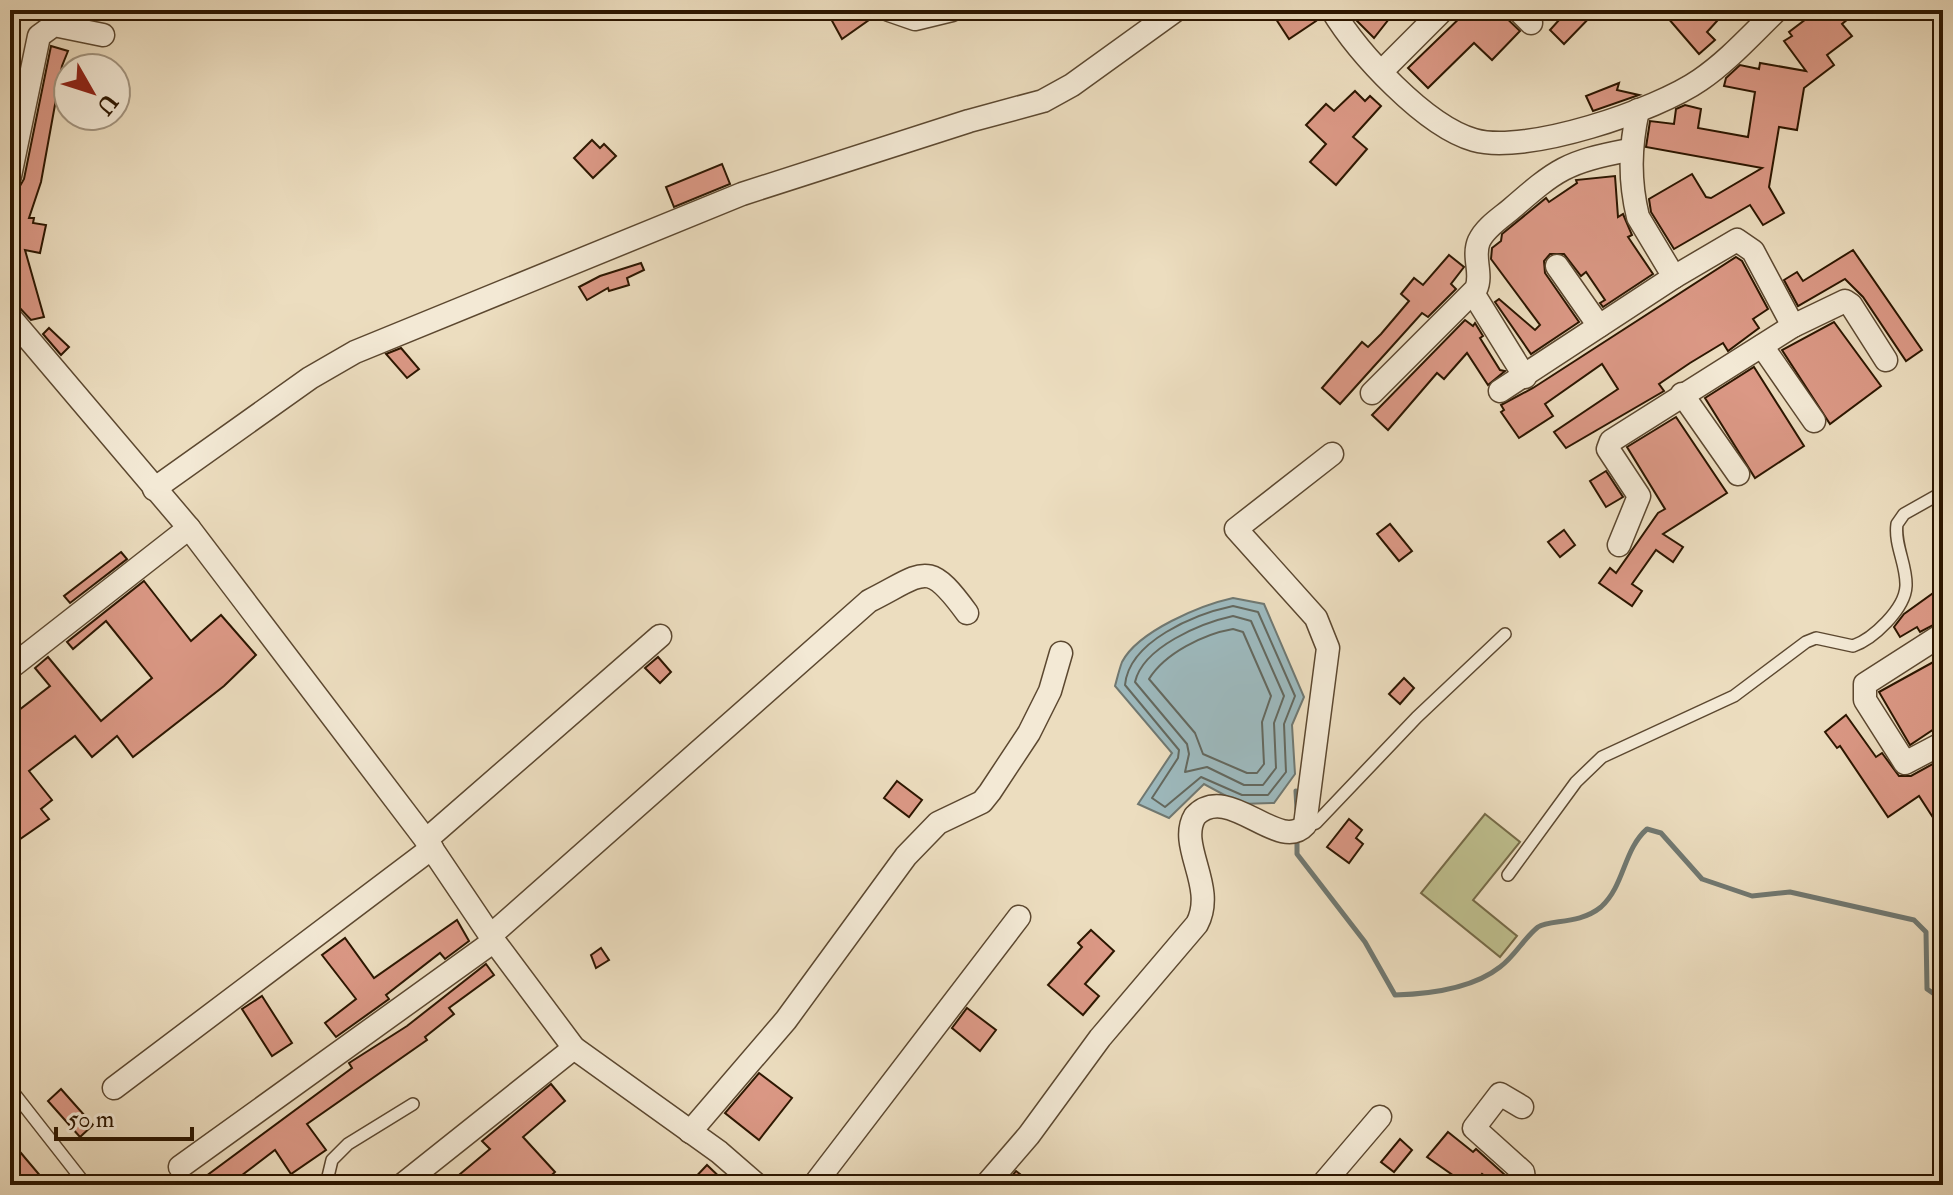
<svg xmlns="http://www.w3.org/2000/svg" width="1953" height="1195" font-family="'IM FELL Double Pica',serif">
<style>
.green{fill:#bebf8e;stroke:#756a47;stroke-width:2}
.water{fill:#9db9bd;stroke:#707871;stroke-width:2}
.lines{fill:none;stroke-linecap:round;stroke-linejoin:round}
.shore{stroke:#64685e;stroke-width:2}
.stream{stroke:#707871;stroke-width:5}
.building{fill:#db9885;stroke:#2c1600;stroke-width:2}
.service-casing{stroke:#5c4830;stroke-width:14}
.minor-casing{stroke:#5c4830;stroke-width:25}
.service{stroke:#f3e9d5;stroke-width:11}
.minor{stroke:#f3e9d5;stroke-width:22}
</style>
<rect width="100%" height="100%" fill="#ecddbf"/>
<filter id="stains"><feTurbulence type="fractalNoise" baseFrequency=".0025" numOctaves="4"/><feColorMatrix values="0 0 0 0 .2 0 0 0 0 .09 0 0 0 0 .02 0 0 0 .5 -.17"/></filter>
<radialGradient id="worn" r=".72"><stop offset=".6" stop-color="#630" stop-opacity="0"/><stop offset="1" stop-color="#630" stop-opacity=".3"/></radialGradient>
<path class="green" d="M1485,814L1520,842L1473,900L1517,936L1500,957L1421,893Z"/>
<path class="water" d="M1233,598L1264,604L1304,697L1292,725L1295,774L1274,803L1241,804L1204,784L1169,818L1138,804L1172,753L1115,686C1117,679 1119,670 1122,662C1138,631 1201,605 1233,598Z"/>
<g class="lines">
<g class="shore">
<path d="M1233,606L1258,612L1295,696L1284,724L1286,772L1268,795H1242L1201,777L1165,807L1152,798L1178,758L1179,750L1125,685C1129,641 1195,614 1233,606Z"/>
<path d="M1233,616L1251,621L1284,696L1274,723L1276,768L1263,785H1244L1207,767L1185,772L1189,754L1187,744L1135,682C1143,647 1201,623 1233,616Z"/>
<path d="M1233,629L1243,632L1271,696L1262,722L1264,764L1257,773H1247L1203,754L1195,733L1149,679C1165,653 1204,634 1233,629Z"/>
</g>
<g class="stream">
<path d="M1296,791L1297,810"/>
<path d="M1297,836V854L1365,942L1395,995C1430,994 1472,989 1500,967C1515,956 1524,938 1538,927C1550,919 1579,925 1601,907C1625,885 1623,850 1647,829L1661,833L1702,879L1752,896L1790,892L1914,920L1926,932L1927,989L1943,1000"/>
</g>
</g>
<g class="building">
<path d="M849,10H875L876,15L842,39L831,19Z"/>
<path d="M1270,10H1308L1316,21L1289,39Z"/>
<path d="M1366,10H1396L1374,38L1357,21Z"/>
<path d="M1468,10H1498L1520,31L1492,60L1474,43L1428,88L1408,68Z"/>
<path d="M1568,10H1597L1564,44L1550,30Z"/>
<path d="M1661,10H1727L1707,32L1715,40L1699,54Z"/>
<path d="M1806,10H1859L1842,24L1852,36L1827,55L1834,65L1804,88L1797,130L1779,127L1769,187L1784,213L1763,225L1750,205L1674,249L1651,212L1649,199L1692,174L1706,197L1711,198L1762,168L1646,147L1650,121L1674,124L1676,109L1685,105L1701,109L1698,128L1748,137L1755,92L1724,86L1726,78L1740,65L1759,69L1760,63L1806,71L1784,41L1792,36L1789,32L1810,16Z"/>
<path d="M51,46L68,51L62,66L41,182L29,218H34L33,223L46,225L40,253L25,250L44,317L31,320L17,305L10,280V190L20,186L24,179Z"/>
<path d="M1619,83L1617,90L1639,95L1593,111L1586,96Z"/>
<path d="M1355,91L1365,101L1370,96L1381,106L1353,137L1367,149L1336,185L1310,162L1326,144L1306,125L1326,104L1334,111Z"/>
<path d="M592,140L600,148L604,144L616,156L593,178L574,158Z"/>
<path d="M722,164L730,184L674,207L666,187Z"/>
<path d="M1615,176L1618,217L1623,214L1632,235L1628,237L1653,274L1603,307L1600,303L1605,300L1586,272L1581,276L1564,254H1550L1544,261L1545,273L1579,322L1531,354L1495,302L1499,299L1535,330L1540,325L1491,259L1492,248L1501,241L1502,234L1546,198L1549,202L1577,183L1576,180Z"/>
<path d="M1853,250L1922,350L1906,361L1863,297L1845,279L1798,306L1784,280L1797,272L1803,281Z"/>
<path d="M1449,255L1464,267L1451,284L1456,289L1428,317L1422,313L1340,404L1322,388L1362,342L1368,347L1381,334L1409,301L1401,294L1414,278L1423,285Z"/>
<path d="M1736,257L1742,261L1768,309L1753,319L1759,328L1728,351L1723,343L1690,363L1659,384L1664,391L1566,448L1554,432L1618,389L1602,364L1545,404L1553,416L1519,438L1501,412L1504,410L1501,405L1533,388Z"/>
<path d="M641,263L644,270L627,278L629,285L609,291L608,288L587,300L579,287L600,276Z"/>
<path d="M1465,320L1473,326L1475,323L1483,336L1480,338L1500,370L1505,371L1488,385L1467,353L1444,379L1437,373L1388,430L1372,415Z"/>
<path d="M1834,322L1881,386L1830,424L1782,350Z"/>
<path d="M49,328L69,347L61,355L43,334Z"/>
<path d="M401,348L419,369L407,378L386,354Z"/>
<path d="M1754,367L1804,446L1755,478L1705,398Z"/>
<path d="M1676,417L1727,493L1663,534L1683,547L1673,562L1656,550L1632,584L1642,591L1632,606L1599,583L1610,568L1616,573L1658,513L1665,509L1627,447Z"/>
<path d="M1606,471L1623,497L1606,507L1590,481Z"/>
<path d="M1390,524L1412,551L1399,561L1377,534Z"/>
<path d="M1564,530L1575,545L1560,557L1548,542Z"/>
<path d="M121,552L127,559L70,603L64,596Z"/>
<path d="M144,581L191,641L221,615L256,655L224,686L133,757L117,736L92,757L75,736L55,751L29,771L52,800L41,809L49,819L10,846V698L19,710L50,686L35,668L48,657L101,721L152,678L106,621L73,649L67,642Z"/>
<path d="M1943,586V620L1920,632L1917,627L1900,637L1894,627L1904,614Z"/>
<path d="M1943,651V723L1910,745L1879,692L1937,660L1935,656Z"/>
<path d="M658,657L671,672L660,683L645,668Z"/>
<path d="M1404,678L1414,688L1400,704L1389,694Z"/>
<path d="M1846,715L1876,757L1882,753L1899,776H1911L1940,760L1943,833L1919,796L1888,817L1840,746L1837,748L1825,732Z"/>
<path d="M897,781L922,800L909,817L884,798Z"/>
<path d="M1349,819L1362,830L1356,838L1363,844L1349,863L1327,847Z"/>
<path d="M457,920L469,941L445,959L440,953L386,995L389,999L336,1037L325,1023L356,999L322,955L345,938L374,978Z"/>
<path d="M1091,930L1114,951L1085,984L1099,996L1083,1015L1048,985L1082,947L1078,943Z"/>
<path d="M601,948L609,960L596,968L591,955Z"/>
<path d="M486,964L494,975L449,1008L454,1014L425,1037L427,1040L307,1124L326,1150L291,1174L275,1150L229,1185H194L352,1068L349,1063L407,1026Z"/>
<path d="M262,996L292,1043L272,1056L242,1009Z"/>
<path d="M967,1008L996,1030L980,1051L952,1028Z"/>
<path d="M759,1073L792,1098L759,1140L725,1113Z"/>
<path d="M551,1084L565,1101L523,1137L555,1172L541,1185H447L490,1149L482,1141Z"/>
<path d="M61,1089L93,1125L80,1137L48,1101Z"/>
<path d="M1448,1132L1473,1152L1476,1149L1504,1174L1496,1184L1482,1174L1474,1185H1467L1427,1157Z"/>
<path d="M1400,1139L1412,1150L1394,1172L1381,1162Z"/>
<path d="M10,1140L48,1185H10Z"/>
<path d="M707,1165L728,1185H688Z"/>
<path d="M1016,1171L1034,1185H1004Z"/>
</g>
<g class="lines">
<g class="service-casing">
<g id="service">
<path d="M1304,827L1316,823L1417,717L1505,634"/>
<path d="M1508,875L1576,782L1602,757L1734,696L1806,642L1816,638L1853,646C1873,639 1905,609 1906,586C1907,565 1894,545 1897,524L1904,514L1943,492"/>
<path d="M10,1088L86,1185"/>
<path d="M326,1185L332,1160L348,1144L413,1104"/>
</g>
</g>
<g class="minor-casing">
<g id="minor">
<path d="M889,10L915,19L952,10"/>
<path d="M1332,10C1358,53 1425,126 1474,140C1526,155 1657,110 1700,80C1728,61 1752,34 1777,10"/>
<path d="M1518,10L1531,23"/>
<path d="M1382,71L1443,10"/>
<path d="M1638,110C1630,147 1629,180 1638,217L1674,277"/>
<path d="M10,176L39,36L54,25L103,35"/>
<path d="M1557,266L1599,326"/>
<path d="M1473,293L1525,377"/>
<path d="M10,317L189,528L426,840L494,941L574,1048L719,1152L757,1185"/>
<path d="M1762,346L1814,421"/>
<path d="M1500,391L1674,277L1737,240L1753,251L1793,326"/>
<path d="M1372,393L1476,289C1483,274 1472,257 1479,241C1485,228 1499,219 1510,210C1557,169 1566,162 1629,150"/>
<path d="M1682,394L1738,474"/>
<path d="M154,489L310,378L355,352L742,194L969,121L1043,101L1072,85L1176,10"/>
<path d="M1619,545L1639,496L1608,449L1611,441L1793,326L1845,301L1851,305L1886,360"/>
<path d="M1943,634L1865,684V700L1905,763L1943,743"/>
<path d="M10,668L189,528"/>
<path d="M426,840L660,636"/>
<path d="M490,936L869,601C925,573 927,558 967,613"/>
<path d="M114,1088L432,848"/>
<path d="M690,1132L786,1020L906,856L938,823L982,802L990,792L1029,733L1050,691L1061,653"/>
<path d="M180,1167L494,941"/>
<path d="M402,1185L574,1048"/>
<path d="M814,1185L1019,917"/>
<path d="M986,1185L1029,1135L1100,1038L1197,924C1217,886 1177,846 1195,816C1228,781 1279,854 1305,825L1328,648L1316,618L1236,529L1332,454"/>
<path d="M1322,1185L1380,1117"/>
<path d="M1520,1185L1524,1179L1523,1172L1474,1128L1500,1094L1522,1107"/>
</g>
</g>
<use href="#service" class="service"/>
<use href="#minor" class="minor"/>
</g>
<rect width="1953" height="1195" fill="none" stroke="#ecddbf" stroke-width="40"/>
<rect x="12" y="12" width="1929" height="1171" fill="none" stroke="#2c1600" stroke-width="4"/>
<rect x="20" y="20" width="1913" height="1155" fill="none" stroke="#2c1600" stroke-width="2"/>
<g transform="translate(92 92) rotate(129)"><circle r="38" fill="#f3e9d5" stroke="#a39580" stroke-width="2"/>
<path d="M0-6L14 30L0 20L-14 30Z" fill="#8f2418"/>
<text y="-12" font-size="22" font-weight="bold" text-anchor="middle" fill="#2c1600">U</text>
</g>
<path d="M56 1127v12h136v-12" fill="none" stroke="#2c1600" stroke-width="4"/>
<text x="68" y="1127" font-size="24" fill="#2c1600" stroke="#f3e9d5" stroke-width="6" paint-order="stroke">50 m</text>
<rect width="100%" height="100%" filter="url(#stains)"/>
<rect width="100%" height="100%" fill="url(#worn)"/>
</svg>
